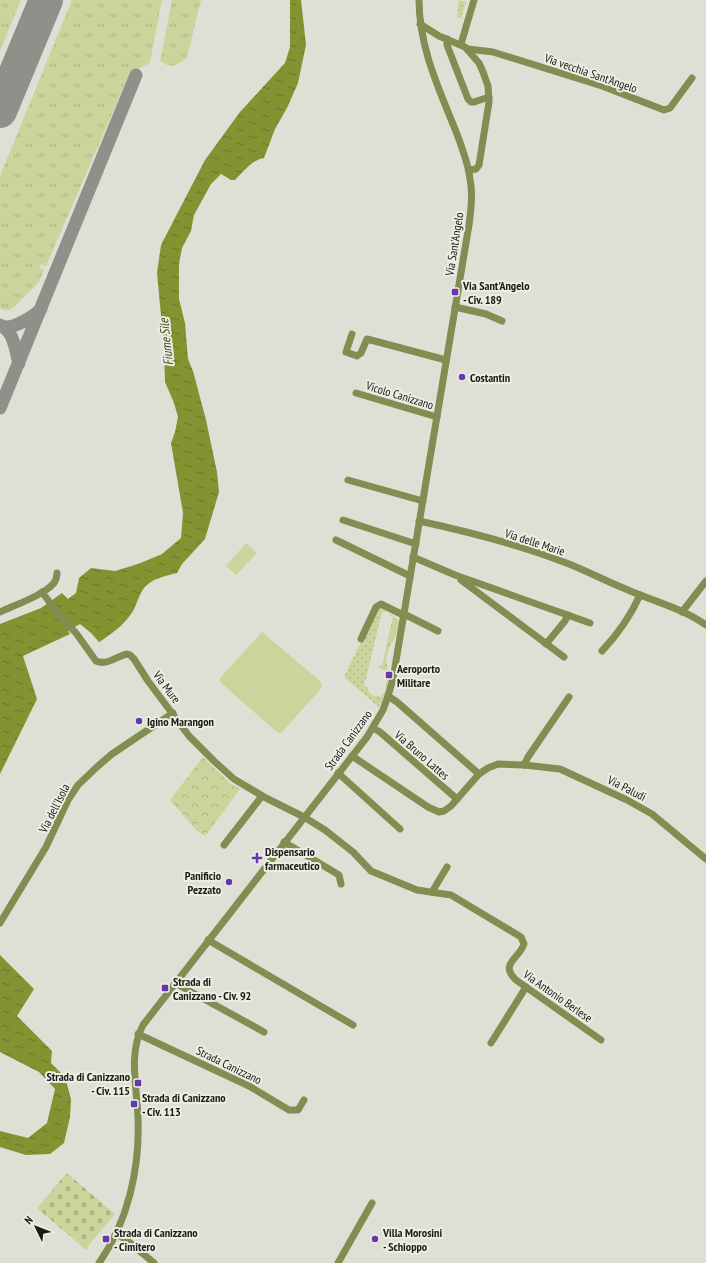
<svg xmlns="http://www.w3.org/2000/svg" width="706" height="1263" font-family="'PT Sans Narrow',sans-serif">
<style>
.grass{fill:url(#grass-tufts)}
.forest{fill:url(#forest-crowns)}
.cemetery{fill:url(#cemetery-stones)}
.park{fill:url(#park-dots)}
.pitch{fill:#c9d59b}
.water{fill:url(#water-ripples)}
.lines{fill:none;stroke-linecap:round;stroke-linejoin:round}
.taxiway{stroke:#8f9089;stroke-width:13}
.runway{stroke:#8f9089;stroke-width:34}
.minor{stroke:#828d52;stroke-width:7}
.poi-dot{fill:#6737ae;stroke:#ebeee3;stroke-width:1.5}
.labels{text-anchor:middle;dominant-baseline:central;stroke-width:4;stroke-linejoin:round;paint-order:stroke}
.street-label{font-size:12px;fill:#1a1b17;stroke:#ebeee3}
.poi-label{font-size:12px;font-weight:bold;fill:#1a1b17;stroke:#ebeee3;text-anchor:start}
.water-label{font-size:13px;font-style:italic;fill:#3d441c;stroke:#ebeee3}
</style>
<defs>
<pattern id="grass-tufts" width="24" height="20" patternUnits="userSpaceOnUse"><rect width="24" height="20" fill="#c9d59b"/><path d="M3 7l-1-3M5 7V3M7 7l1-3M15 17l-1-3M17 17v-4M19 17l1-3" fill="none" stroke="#acb685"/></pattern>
<pattern id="forest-crowns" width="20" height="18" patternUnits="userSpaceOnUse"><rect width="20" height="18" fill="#c9d59b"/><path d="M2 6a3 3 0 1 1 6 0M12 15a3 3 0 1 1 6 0" fill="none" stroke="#acb685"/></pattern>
<pattern id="cemetery-stones" width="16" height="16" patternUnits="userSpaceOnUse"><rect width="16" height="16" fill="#c9d59b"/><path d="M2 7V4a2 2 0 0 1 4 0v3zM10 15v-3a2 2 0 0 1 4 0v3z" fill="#acb685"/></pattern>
<pattern id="park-dots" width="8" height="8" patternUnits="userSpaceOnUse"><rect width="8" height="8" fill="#c9d59b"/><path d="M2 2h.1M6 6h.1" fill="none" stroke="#acb685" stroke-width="1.8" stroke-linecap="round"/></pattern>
<pattern id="water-ripples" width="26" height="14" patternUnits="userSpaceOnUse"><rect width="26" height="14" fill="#849231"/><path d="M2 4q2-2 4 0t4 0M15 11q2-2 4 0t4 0" fill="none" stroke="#6b7629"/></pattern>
</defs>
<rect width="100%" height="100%" fill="#dee0d6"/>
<g class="grass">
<path d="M0,0H21L0,51Z"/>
<path d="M72,0H162L150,62L129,75L46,266L41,264L40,268L44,270L39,282L14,307C9,311 6,311 0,308V176Z"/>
<path d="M172,0H201L187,57C178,66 170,69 160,61Z"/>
<path d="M391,614L397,619L399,622L396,636L389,648L386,658L389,680L384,697L381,696L385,691L388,674L384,670L379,668L378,665L382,666L393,617L389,615Z"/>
</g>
<path class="forest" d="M203,757L231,784L240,789L205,836L197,831L170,800Z"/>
<path class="cemetery" d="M66,1174H68L115,1214L88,1246L89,1247L86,1250L38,1209L39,1208L38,1207Z"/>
<g class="park">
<path d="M459,0L466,2L461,18L457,17Z"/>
<path d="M379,607L385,609L386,612H382L364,686L368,687C368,698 377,696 384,697L379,707L344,677L377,609Z"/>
</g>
<g class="pitch">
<path d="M246,543L257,553L236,575L226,566Z"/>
<path d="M262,632L320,681L322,685L320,690L281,733H278L220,682V678Z"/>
</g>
<g class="water">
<path d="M290,0H301L306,45L298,83L287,108L275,129L264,158C252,160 244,171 235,180H231L221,174L211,184L194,215L191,231L182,248L179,264V299L185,323L188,359L193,371L206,420L217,472L219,492L205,539L182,564L177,573C169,575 155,578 148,584C140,590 138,602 133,611C125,624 112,634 99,642L91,633L80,624L68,631L70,634L23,656L37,699L0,774V624L41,608L62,593L68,599L76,593L79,578L91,568L115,571L138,564L162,554L181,538L183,513L171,443L175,432L178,417L174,403L165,382L164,347L157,273L161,245L205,160L240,112L285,63L290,47Z"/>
<path d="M0,955L34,989L17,1016L52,1051L51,1063L65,1077L71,1099L70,1117L64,1143L50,1154L26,1155L0,1147V1131L28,1138L47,1123L55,1089L39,1072L0,1052Z"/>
</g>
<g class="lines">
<g class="taxiway">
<path d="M0,81C8,79 14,72 19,65"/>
<path d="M0,325C14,331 15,349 19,363"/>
<path d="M5,327C15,328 34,316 41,309"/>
<path d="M0,408L136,75"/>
</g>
<path class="runway" d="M0,111L46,0"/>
<g class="minor">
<path d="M420,24L439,36L465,47L479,63L483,72L488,86L489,102L479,165L476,169L469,170"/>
<path d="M447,39V45L468,99L471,102H474L489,97"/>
<path d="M461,44L474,0"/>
<path d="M468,49L493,52L602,86L664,110L670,108L692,78"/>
<path d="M455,307L486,314L502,321"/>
<path d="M352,334L346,352L357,356L361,353L367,339L446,360"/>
<path d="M356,393L437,417"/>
<path d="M348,480L423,501"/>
<path d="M343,520L416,544"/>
<path d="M419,521C470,532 521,545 569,564C589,572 608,582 628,590C653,601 684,609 706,625"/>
<path d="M336,540L410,576"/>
<path d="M413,557L455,575L590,623"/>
<path d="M461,580L564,657"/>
<path d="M42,592L61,618L76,633L96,661C107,666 117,656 127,654L130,655L134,659L148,681L189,736L214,761L234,779L266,798L304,817L325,830L353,852L371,871L417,890L451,895L521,937L524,944C519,959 499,964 516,980L601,1040"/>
<path d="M0,612C15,605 44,595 54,583C56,580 57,577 57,573"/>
<path d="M682,612L706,581"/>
<path d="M361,639L376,607L381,604L401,614H404L438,631"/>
<path d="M546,644L565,621L568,615"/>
<path d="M602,651C617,635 631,615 640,595"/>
<path d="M388,696L397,702L479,774"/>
<path d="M373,728L380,732L457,799"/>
<path d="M352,756L428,807L439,812L444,811L451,806L479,774L488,768L498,764L524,765L560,769L627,800L652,814L706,859"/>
<path d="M524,765L528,757L569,697"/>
<path d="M338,773L400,829"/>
<path d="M284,842L339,875L341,884"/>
<path d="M224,845L262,796"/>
<path d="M432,892L447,867"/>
<path d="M0,923L46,847L68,800L78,785L98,766L112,754L173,713"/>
<path d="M208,940L353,1025"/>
<path d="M175,983L264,1032"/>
<path d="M138,1034L249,1086L289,1110H298L304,1100"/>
<path d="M491,1043L526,987"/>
<path d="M116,1233L129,1242L154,1263"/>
<path d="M99,1263C128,1222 140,1168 138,1118C137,1086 128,1054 143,1025L367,737L383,710L388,696L393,679L469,225C471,209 473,194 470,179C468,162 461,145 455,129C438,87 419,46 419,0"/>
<path d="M338,1263L372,1203"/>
</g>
</g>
<g class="poi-dot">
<rect x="451" y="288" width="8" height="8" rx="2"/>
<circle cx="462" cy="377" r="4"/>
<rect x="385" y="671" width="8" height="8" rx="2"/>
<circle cx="139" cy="721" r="4"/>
<path d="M255 852h4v4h4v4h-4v4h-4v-4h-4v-4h4z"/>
<circle cx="229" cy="882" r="4"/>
<rect x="161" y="984" width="8" height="8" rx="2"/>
<rect x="134" y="1079" width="8" height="8" rx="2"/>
<rect x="130" y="1100" width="8" height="8" rx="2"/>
<rect x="102" y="1235" width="8" height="8" rx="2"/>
<circle cx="375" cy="1239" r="4"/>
</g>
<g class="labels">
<g class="street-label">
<text transform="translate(591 73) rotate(19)">Via vecchia Sant'Angelo</text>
<text transform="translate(454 244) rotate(-81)">Via Sant'Angelo</text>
<text transform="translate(400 395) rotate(17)">Vicolo Canizzano</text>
<text transform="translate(535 542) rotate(18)">Via delle Marie</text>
<text transform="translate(167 687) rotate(53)">Via Mure</text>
<text transform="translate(348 740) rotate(-54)">Strada Canizzano</text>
<text transform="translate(422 755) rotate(41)">Via Bruno Lattes</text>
<text transform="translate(627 788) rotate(27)">Via Paludi</text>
<text transform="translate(54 808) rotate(-63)">Via dell'Isola</text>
<text transform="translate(558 996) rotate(35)">Via Antonio Berlese</text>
<text transform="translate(229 1065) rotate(26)">Strada Canizzano</text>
</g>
<g class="poi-label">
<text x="463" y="285">Via Sant'Angelo<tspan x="463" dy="14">- Civ. 189</tspan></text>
<text x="470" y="377">Costantin</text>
<text x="397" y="668">Aeroporto<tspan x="397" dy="14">Militare</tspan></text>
<text x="147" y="721">Igino Marangon</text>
<text x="265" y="851">Dispensario<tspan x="265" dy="14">farmaceutico</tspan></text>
<text x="221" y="875" text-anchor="end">Panificio<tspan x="221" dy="14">Pezzato</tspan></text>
<text x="173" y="981">Strada di<tspan x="173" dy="14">Canizzano - Civ. 92</tspan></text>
<text x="130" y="1076" text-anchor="end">Strada di Canizzano<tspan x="130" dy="14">- Civ. 115</tspan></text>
<text x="142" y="1097">Strada di Canizzano<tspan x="142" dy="14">- Civ. 113</tspan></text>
<text x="114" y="1232">Strada di Canizzano<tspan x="114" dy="14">- Cimitero</tspan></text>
<text x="383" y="1232">Villa Morosini<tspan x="383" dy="14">- Schioppo</tspan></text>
</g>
<g class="water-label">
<text transform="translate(166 342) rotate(-96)">Fiume Sile</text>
</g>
</g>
<g transform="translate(36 1227) rotate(313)" stroke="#ebeee3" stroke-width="3" paint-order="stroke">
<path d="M0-3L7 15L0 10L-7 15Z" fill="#1a1b17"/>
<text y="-6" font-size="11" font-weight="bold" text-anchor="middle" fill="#1a1b17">N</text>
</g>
</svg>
